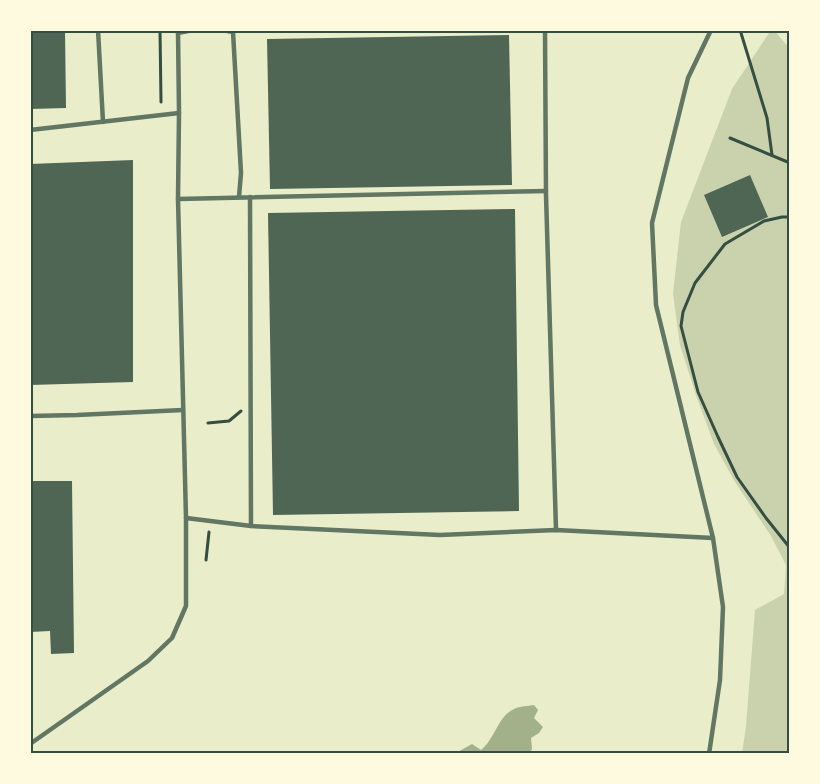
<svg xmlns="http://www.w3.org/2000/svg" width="820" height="784" font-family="Ubuntu,sans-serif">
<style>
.green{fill:#cad2ad}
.water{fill:#a3b18a}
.building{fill:#4f6655}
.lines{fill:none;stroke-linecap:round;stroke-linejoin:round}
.path{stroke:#344e41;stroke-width:3}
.service{stroke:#617663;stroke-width:4.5}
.neatline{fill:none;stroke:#344e41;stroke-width:2}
</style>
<rect width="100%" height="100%" fill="#e9edc9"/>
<path class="green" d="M771,30H774L790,49V754H742L746,726L755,610L784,594L786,565L771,536L735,482L714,444L697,398L680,345L673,294L681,222L732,89Z"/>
<path class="water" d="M534,705L538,710L534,718L543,727L539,733L531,738L532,749L529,754H454L472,744L481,750C495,739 498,716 514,709C520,706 528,706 534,705Z"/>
<g class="building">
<path d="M30,30H65L66,108L30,109Z"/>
<path d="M509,35L512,185L270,189L267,39Z"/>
<path d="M133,160V382L30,385V164Z"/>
<path d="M750,175L768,217L722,237L704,195Z"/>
<path d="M515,209L519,511L273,515L268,213Z"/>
<path d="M30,481H72L74,653L51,654L50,631L30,632Z"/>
</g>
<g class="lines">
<g class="path">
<path d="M160,30L161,102"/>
<path d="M741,33L767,118L772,155"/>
<path d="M730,138L790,163"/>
<path d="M790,217H782L764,221L725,244L695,283L683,312L681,326L698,392L718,437L737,477L766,518L790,548"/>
<path d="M208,423L229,421L241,411"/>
<path d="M206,560L209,532"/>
</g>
<g class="service">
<path d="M98,30L103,122"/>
<path d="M222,30L233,32L241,173L239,197"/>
<path d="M545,30L546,195L556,530"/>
<path d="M178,33L193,30"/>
<path d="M30,130L179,113"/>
<path d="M250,197L251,526"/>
<path d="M178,199L546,191"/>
<path d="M30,416L77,415L183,410"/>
<path d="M186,518L251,526L440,535L556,530L713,538"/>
<path d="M30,744L148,661L172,638L186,606V518L178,199L179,113L178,30"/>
<path d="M709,754L720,680L723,607L713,538L656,305L652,223L688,78L711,30"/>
</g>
</g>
<rect width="820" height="784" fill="none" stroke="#fefae0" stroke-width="63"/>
<rect x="32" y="32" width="756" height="720" class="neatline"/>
</svg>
